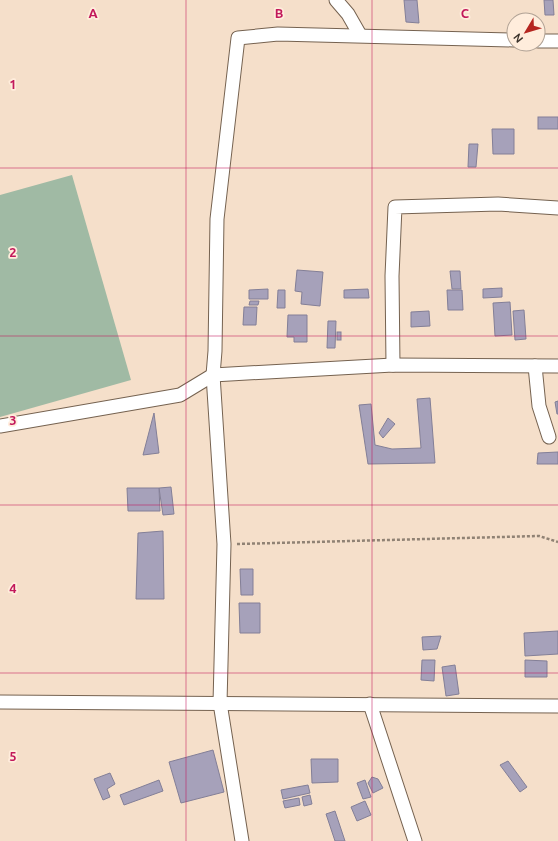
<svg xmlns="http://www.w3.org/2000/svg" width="558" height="841" font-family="Ubuntu,sans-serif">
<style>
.green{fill:#a0baa4}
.building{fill:#a6a1ba;stroke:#837f97}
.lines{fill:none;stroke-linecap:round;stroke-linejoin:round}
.minor-casing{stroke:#756250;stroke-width:15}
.path{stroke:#908274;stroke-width:2.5;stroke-dasharray:3 2;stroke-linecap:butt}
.minor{stroke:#fff;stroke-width:13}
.grid{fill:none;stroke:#c2185b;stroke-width:1;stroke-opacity:0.55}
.grid-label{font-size:13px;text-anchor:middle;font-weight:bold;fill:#c2185b;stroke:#ffeddc;stroke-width:3.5;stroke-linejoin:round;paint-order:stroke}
</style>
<rect width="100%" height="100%" fill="#f5dfca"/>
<path class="green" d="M72,175L131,380L0,417V195Z"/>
<g class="building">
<path d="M404,0H417L419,23L406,22Z"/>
<path d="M544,0H553L554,15H545Z"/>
<rect x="538" y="117" width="20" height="12"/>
<path d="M492,129H514V154H493Z"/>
<path d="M469,144H478L476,167H468Z"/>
<path d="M297,270L323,272L320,306L301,304L302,292L295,291Z"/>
<path d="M450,271H460L461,289H452Z"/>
<path d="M502,288V297L483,298V289Z"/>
<path d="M268,289V299H249V290Z"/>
<path d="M368,289L369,298H344V290Z"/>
<path d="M278,290H285V308H277Z"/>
<path d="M447,290H462L463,310H448Z"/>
<path d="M250,301H259L258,305H249Z"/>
<path d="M510,302L512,335L495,336L493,303Z"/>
<path d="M244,307H257L256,325H243Z"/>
<path d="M524,310L526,339L515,340L513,311Z"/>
<path d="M429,311L430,326L411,327V312Z"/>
<path d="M288,315H307V342H294V337H287Z"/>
<path d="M328,321H336L335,348H327Z"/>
<rect x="337" y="332" width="4" height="8"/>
<path d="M430,398L435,463L368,464L359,405L371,404L375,445L392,449L421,448L417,399Z"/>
<path d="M558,401V414H557L555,402Z"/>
<path d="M154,413L159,453L143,455Z"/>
<path d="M388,418L395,424L383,438L379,433Z"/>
<path d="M558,452V464H537L538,453Z"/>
<path d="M171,487L174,514L163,515L159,488Z"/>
<path d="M127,488H159L160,511H128Z"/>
<path d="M163,531L164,599H136L138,533Z"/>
<path d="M240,569H253V595H241Z"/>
<path d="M239,603H260V633H240Z"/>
<path d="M558,631V654L525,656L524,633Z"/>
<path d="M441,636L437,649L423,650L422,637Z"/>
<path d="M422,660H435L434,681L421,680Z"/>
<path d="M525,660L547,661V677H525Z"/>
<path d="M455,665L459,694L446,696L442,667Z"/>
<path d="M213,750L224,792L181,803L169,762Z"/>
<path d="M311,759H338V782L312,783Z"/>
<path d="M508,761L527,787L520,792L500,765Z"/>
<path d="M110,773L115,784L107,789L110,797L103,800L94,779Z"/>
<path d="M372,777L378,779L383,788L373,793L368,783Z"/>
<path d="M159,780L163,791L124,805L120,795Z"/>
<path d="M365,780L371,797L363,799L357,783Z"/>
<path d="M308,785L310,793L283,799L281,790Z"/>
<path d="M310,795L312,804L304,806L302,797Z"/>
<path d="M299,798L300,805L285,808L283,801Z"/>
<path d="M365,801L371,815L357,821L351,807Z"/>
<path d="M335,811L345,841H335L326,814Z"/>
</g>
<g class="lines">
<g class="minor-casing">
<g id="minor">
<path d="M336,0L348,14L360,35"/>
<path d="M538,41H558"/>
<path d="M393,365L392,276L395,207L498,204L558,208"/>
<path d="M535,366L539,406L549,437"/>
<path d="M0,426L180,395L213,375L393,365L558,366"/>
<path d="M0,702L558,706"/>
<path d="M370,704L415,841"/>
<path d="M242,841L220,703L224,544L213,375L215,351L217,219L238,38L278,34L514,40"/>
</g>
</g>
<path class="path" d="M237,544L539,536L558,542"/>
<use href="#minor" class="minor"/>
</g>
<path class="grid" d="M186,0V841M372,0V841M0,168H558M0,336H558M0,505H558M0,673H558"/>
<g class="grid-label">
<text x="93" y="18">A</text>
<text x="279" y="18">B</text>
<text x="465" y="18">C</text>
<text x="13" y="89">1</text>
<text x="13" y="257">2</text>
<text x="13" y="425">3</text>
<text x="13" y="593">4</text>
<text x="13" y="761">5</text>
</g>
<g transform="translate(526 32) rotate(232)"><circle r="19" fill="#ffeddc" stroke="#b0a295"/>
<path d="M0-3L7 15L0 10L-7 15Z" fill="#b52620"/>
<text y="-6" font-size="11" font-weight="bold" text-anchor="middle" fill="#3a322a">N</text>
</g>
</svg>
